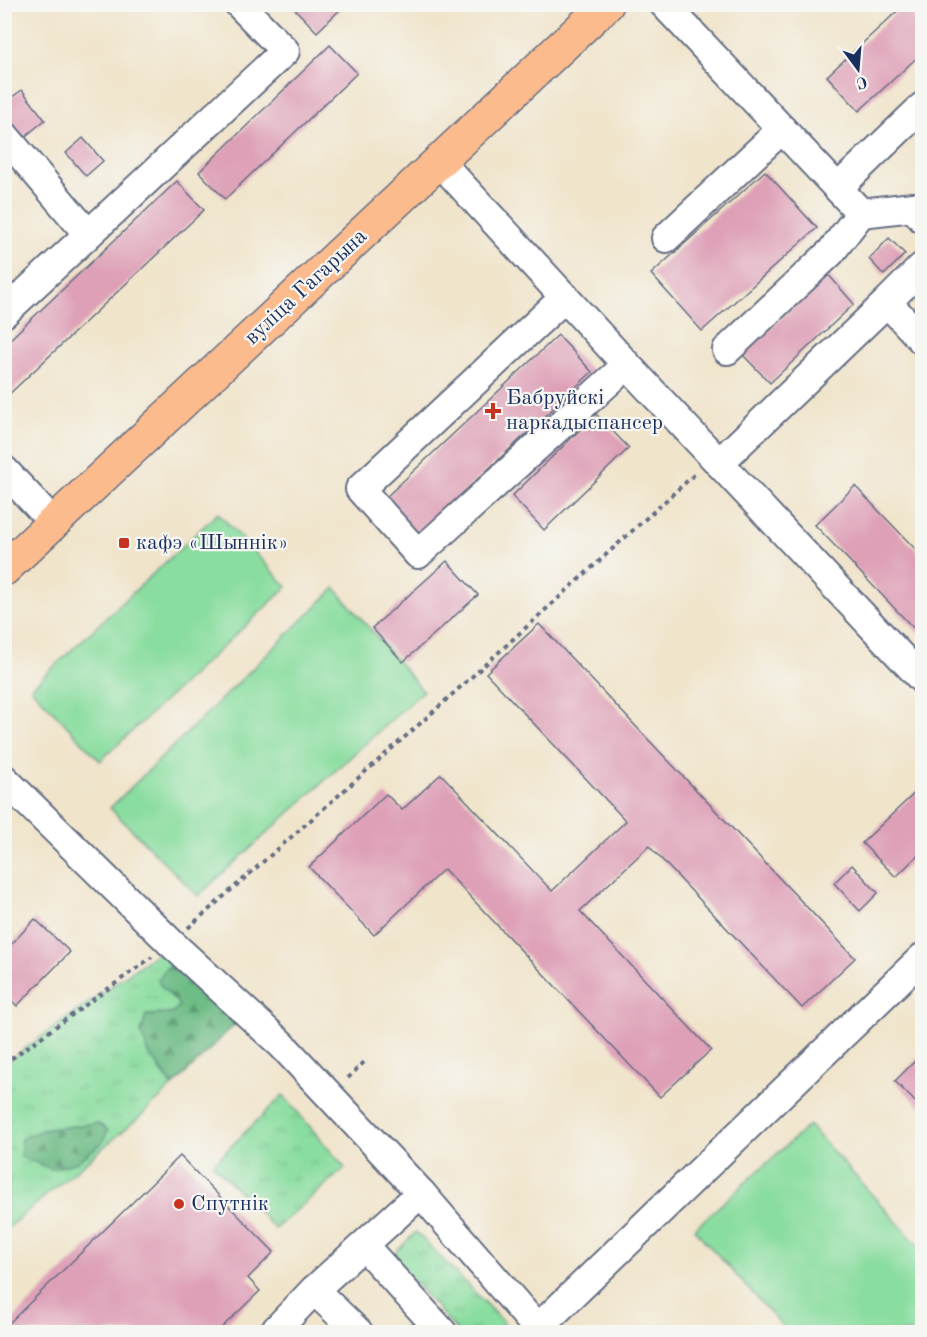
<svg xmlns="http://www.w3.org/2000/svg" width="927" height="1337" font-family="'Old Standard TT',serif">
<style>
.grass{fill:url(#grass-tufts);stroke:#52867e;stroke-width:1.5}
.forest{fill:url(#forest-firs);stroke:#447672;stroke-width:1.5}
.park{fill:#89dd9f;stroke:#52867e;stroke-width:1.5}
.building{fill:#dea0b7}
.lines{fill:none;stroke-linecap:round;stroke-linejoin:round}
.minor-casing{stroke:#666e84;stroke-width:32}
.major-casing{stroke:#666e84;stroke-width:36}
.path{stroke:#666e84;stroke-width:4;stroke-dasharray:4.5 4.5;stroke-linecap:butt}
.minor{stroke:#fff;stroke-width:28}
.major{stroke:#fbbb8d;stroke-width:33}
.poi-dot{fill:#c8321e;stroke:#f6f6f2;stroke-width:2}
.labels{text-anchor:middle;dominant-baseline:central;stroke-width:4.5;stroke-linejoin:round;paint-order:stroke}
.street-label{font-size:22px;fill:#1b2f5e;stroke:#f6f6f2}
.poi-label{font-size:22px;fill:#1b2f5e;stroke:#f6f6f2;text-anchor:start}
</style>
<defs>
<pattern id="grass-tufts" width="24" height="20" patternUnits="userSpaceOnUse" patternTransform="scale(1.5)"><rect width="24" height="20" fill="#89dd9f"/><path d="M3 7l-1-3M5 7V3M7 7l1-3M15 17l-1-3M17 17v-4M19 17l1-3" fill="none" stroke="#76be8b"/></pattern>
<pattern id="forest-firs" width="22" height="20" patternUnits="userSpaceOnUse" patternTransform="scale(1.5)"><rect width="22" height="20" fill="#6ebc86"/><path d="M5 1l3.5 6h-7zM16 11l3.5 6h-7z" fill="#5a9971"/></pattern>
</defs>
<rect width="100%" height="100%" fill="#f6f6f2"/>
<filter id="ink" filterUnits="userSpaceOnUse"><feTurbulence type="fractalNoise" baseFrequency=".0167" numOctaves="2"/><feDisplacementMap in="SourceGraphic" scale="12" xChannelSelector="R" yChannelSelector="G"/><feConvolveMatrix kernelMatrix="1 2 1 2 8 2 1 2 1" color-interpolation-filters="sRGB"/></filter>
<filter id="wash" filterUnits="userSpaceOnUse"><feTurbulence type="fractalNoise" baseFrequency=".008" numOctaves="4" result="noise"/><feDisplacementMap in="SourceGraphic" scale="24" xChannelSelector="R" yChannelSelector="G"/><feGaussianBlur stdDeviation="1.35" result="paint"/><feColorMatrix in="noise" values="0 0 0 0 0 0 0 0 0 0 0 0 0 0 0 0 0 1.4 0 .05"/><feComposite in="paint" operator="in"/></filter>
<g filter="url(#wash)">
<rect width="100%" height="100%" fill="#f0e4cb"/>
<g class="grass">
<path d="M171,943L188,958L174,996L179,1006L172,1014L146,1015L159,1069L173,1086L142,1115L5,1230L9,1181L5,1178L4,1064Z"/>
<path d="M283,1095L345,1168L275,1229L213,1164Z"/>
<path d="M416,1232L513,1332H458L392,1256Z"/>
</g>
<g class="forest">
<path d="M188,958L247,1012L173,1086L148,1052L141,1033L146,1015L172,1014L179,1006C173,994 162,992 158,980L167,967Z"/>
<path d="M97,1123L108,1130L102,1143L77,1162L52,1169L21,1157V1139L42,1130Z"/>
</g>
<g class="park">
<path d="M218,513L287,587L100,761L31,688Z"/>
<path d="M335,588L423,691L198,896L110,808Z"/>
<path d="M809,1125L922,1250V1332H788L694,1229Z"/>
</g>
<g id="blocks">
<g class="building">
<path d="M290,4H346L317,32Z"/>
<path d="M905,4H922V53L859,111L827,76Z"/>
<path d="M330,45L357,73L225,199L199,172Z"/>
<path d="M22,90L45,120L22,139L4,117V103Z"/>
<path d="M83,138L103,161L86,176L66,153Z"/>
<path d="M765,171L817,228L702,331L651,274Z"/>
<path d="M177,181L204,210L4,399V345Z"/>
<path d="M889,238L905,254L884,275L869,259Z"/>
<path d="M827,273L854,304L770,383L743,355Z"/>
<path d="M558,335L592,372L417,536L383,500Z"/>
<path d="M596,414L629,448L544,530L512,496Z"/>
<path d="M855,486L922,556V637L815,525Z"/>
<path d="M447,561L478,595L403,662L372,628Z"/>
<path d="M539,624L855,958L802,1008L649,846L580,911L711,1050L660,1097L444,869L374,935L309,867L386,794L402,810L441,774L552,891L626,821L486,673Z"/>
<path d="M922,786V851L896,877L862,843Z"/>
<path d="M852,865L878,893L860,911L834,883Z"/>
<path d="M35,919L70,952L17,1006L5,994V951Z"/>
<path d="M922,1054V1109L895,1081Z"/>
<path d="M180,1156L274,1252L248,1278L260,1291L217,1332H4V1328Z"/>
</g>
</g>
</g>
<g filter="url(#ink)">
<use href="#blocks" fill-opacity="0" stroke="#666e84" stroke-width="1.5"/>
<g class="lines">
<g class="minor-casing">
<g id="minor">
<path d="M664,4L861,213L913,207L922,218"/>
<path d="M4,135L88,234"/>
<path d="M439,161L627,365L922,679"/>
<path d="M838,188L922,107"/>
<path d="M666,238L782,129"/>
<path d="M922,267L887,302L922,340"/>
<path d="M565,297L360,489L418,554L627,365"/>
<path d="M4,313L285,51L239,4"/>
<path d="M727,350L831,252L861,213"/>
<path d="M719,463L887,302"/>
<path d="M4,470L54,523"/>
<path d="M4,779L171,943L282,1045L421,1193L538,1329"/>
<path d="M364,1246L442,1332"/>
<path d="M314,1290L358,1332"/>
<path d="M274,1332L314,1290L421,1193"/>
<path d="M534,1332L922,958"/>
</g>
</g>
<g class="major-casing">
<path id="major" d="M4,569L607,4"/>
</g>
<g class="path">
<path d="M188,928L423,721L696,473"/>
<path d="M4,1064L152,957"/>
<path d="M348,1078L365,1061"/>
</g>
<use href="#minor" class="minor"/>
<use href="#major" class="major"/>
</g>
</g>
<g class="poi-dot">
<path d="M490 402h6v6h6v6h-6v6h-6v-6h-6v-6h6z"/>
<rect x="118" y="537" width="12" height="12" rx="3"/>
<circle cx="179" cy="1204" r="6"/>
</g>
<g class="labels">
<g class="street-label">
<text transform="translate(306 287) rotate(-43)">вуліца Гагарына</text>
</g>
<g class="poi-label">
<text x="506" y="398">Бабруйскі<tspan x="506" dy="25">наркадыспансер</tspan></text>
<text x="136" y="543">кафэ «Шыннік»</text>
<text x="191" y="1204">Спутнік</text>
</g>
</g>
<rect width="927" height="1337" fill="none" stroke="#f6f6f2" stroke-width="24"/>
<g transform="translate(858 69) rotate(164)" stroke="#f6f6f2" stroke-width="4.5" paint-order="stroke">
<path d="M0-4.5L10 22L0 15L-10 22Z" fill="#1b2f5e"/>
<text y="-9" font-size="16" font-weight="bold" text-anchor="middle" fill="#1b2f5e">С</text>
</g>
</svg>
